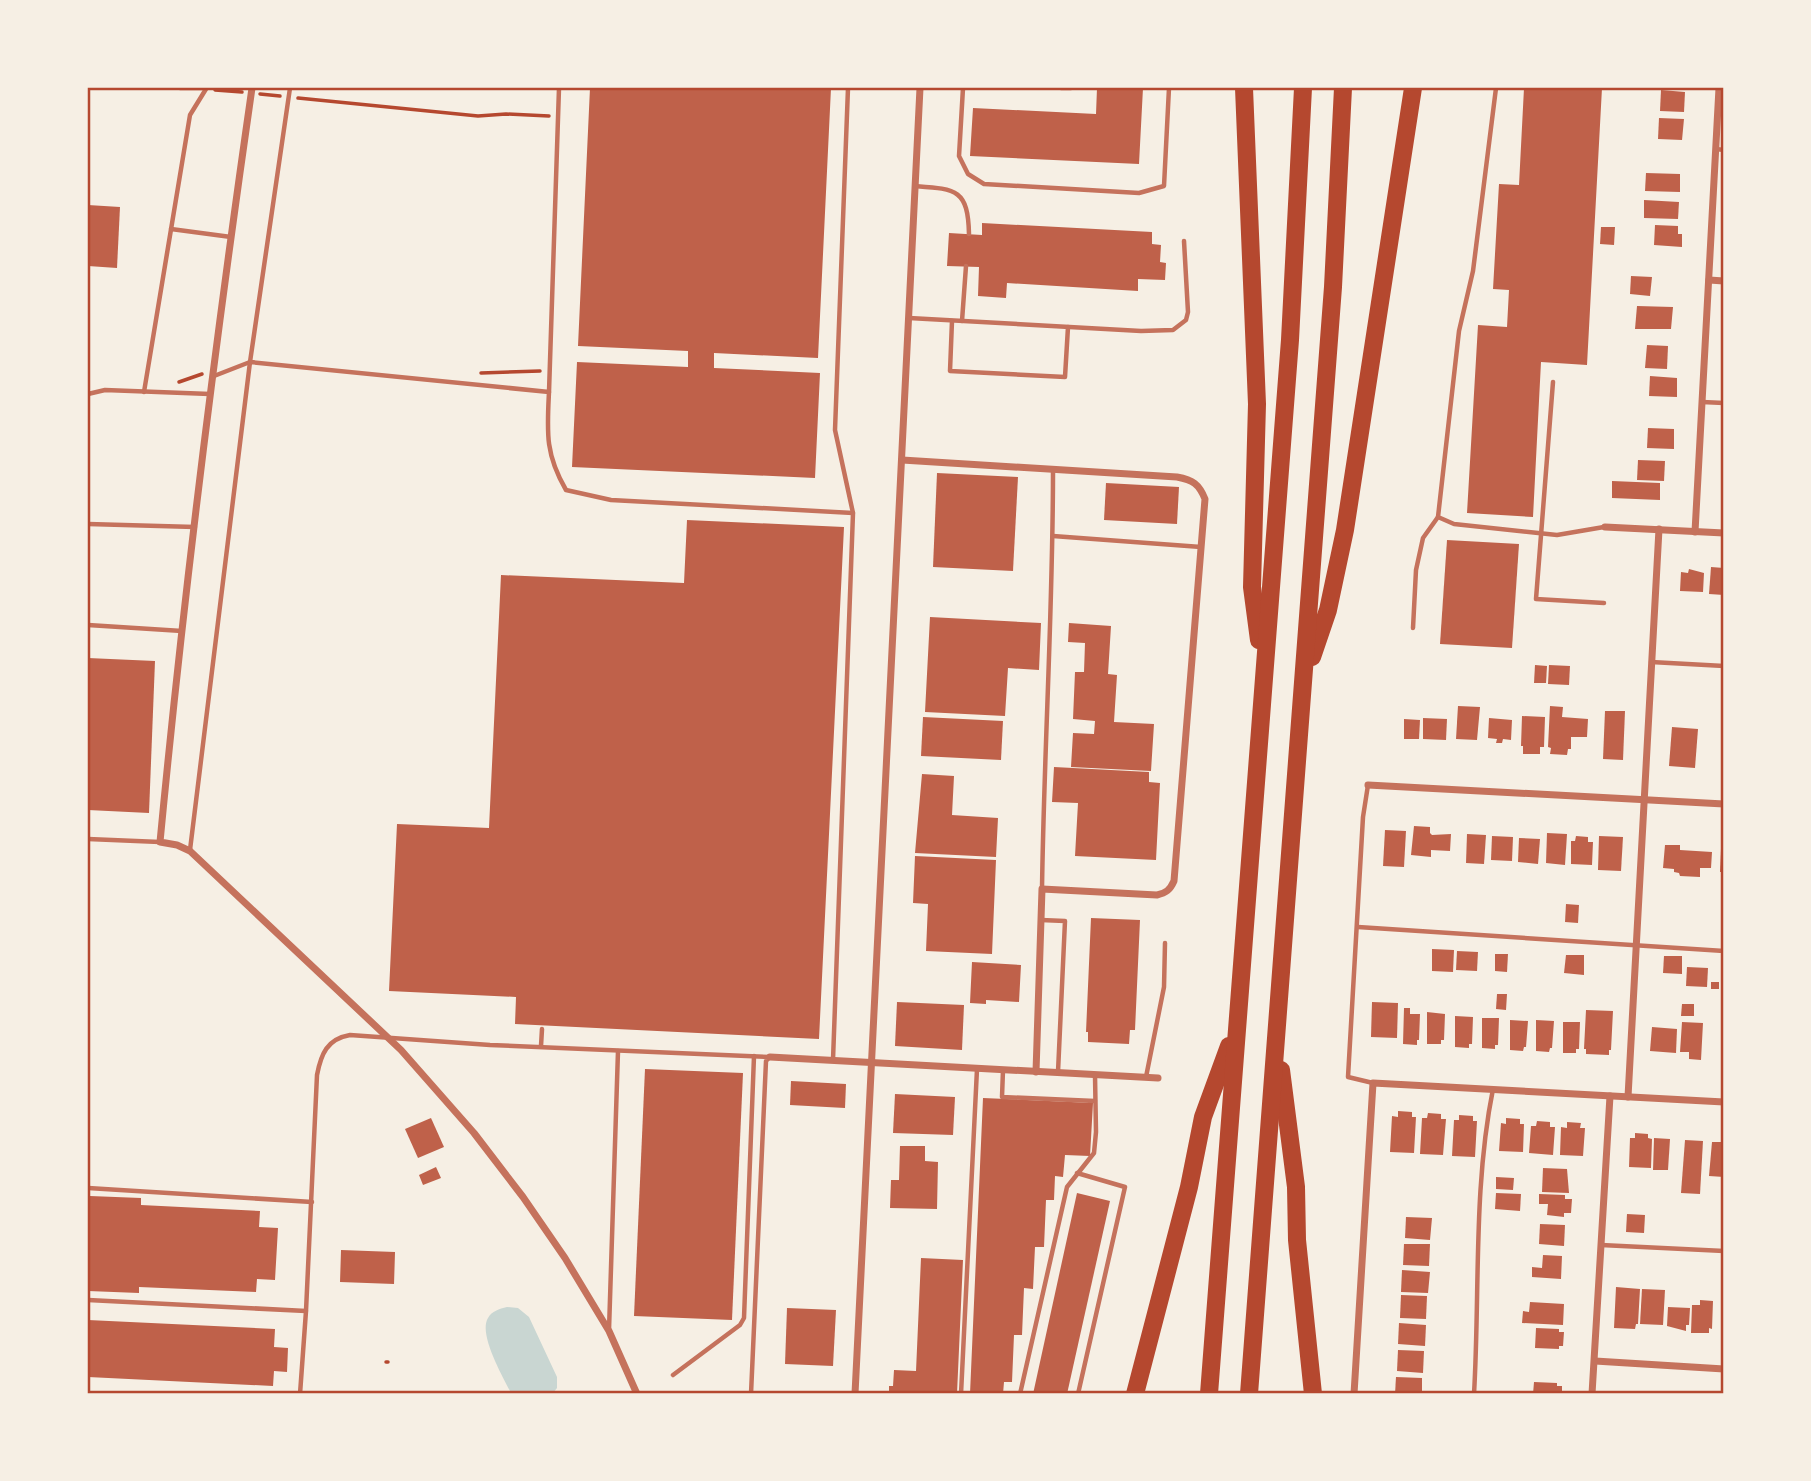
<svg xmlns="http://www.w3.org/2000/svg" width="1811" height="1481" font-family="'Varela Round',sans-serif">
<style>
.water{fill:#c9d6d2}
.building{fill:#bf614a}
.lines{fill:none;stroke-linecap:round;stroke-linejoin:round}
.path{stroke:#b5482f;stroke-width:3.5}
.service{stroke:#c5725c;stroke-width:4.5}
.minor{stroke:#c5725c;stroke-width:7}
.motorway{stroke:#b5482f;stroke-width:18}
.neatline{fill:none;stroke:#b5482f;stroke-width:2.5}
</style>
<rect width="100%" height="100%" fill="#f6efe4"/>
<path class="water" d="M507,1307L518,1308L529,1317L557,1377V1388L553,1393H511C503,1377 478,1334 488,1318C492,1311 499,1309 507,1307Z"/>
<g class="building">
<path d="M590,88H831L818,358L714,353V368L820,373L815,478L572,467L577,362L688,367V351L578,346Z"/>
<path d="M1097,88H1143L1139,164L970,156L973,108L1096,114Z"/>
<path d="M1524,88H1602L1587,365L1541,362L1533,517L1467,513L1478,325L1507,327L1509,290L1493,289L1499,184L1519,185Z"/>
<path d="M1661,90L1685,92L1684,112L1660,111Z"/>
<path d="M1659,118L1684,119L1682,140L1658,139Z"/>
<path d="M1646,173L1680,174V192L1645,191Z"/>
<path d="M1644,200L1679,202L1678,219L1644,218Z"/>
<path d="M88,205L120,207L117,268L88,266Z"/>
<path d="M982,223L1152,232V244L1161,245L1160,262L1166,263L1165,280L1138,279V291L1007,283L1006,298L978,296L979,267L947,266L949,233L982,235Z"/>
<path d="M1655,225L1678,226V234H1682V247L1654,245Z"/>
<path d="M1601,227H1615L1614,245L1600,244Z"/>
<path d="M1631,276L1652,277L1650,296L1630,294Z"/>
<path d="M1637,306L1673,307L1671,329H1635Z"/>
<path d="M1647,345L1668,346L1667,369L1645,368Z"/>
<path d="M1650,376L1677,378V397L1649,396Z"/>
<path d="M1648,428L1674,429V449L1647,448Z"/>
<path d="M1638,460L1665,461L1664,481L1637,480Z"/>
<path d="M937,473L1018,477L1013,571L933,567Z"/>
<path d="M1612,481L1660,483V500L1612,498Z"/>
<path d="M1106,483L1179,487L1177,524L1104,520Z"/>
<path d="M687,520L844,527L819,1039L515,1024L516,997L389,991L397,824L489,828L501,575L684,583Z"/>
<path d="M1447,540L1519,544L1512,648L1440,644Z"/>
<path d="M1711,567L1724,568V595L1709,594Z"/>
<path d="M1689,569L1704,573L1703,592L1680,591L1681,572L1688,573Z"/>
<path d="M930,617L1041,623L1039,670L1008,668L1005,716L925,712Z"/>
<path d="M1069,623L1111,626L1108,674L1117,675L1114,722L1154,724L1151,771L1071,767L1073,733L1094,734L1095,721L1073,719L1075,672H1084L1085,643L1068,642Z"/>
<path d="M88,658L155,661L149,813L88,810Z"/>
<path d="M1535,665L1547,666L1546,683H1534Z"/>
<path d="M1549,665L1570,666L1569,685L1548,684Z"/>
<path d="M1458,706L1480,707L1477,740L1456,739Z"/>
<path d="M1550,706L1563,707L1562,717L1588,719L1587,737H1571V749H1568L1567,755L1550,754L1551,748L1548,747Z"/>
<path d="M1605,711H1625L1623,760L1603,759Z"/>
<path d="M1522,716L1545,717L1544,747H1540V754H1523V746H1521Z"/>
<path d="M923,717L1003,721L1001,760L921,756Z"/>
<path d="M1423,718L1447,719L1446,740L1423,739Z"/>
<path d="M1489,718L1512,720L1511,740L1503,739L1502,743H1496L1497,739L1488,738Z"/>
<path d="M1404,719L1420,720L1419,739H1404Z"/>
<path d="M1672,727L1698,729L1695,768L1669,766Z"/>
<path d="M1054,767L1149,772V782L1160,783L1156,860L1075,856L1078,803L1052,802Z"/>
<path d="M922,774L954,776L952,815L998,818L996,857L915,853Z"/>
<path d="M1414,826L1430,827V833L1432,835L1451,834L1450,851L1431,850V857L1411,855Z"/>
<path d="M1385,830L1406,831L1404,867L1383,866Z"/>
<path d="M1547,833L1567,834L1565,865L1546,863Z"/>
<path d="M1467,834L1486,835L1484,864L1466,863Z"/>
<path d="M1492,836L1513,837L1512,861L1491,860Z"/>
<path d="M1576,836L1588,837V842H1593L1592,865L1571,864V841H1575Z"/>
<path d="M1599,836L1623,837L1621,871L1598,870Z"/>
<path d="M1519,838L1540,839L1538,864L1518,862Z"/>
<path d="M1665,845H1680V850L1712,852L1711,868H1700V877L1680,876L1679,873L1674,872V869L1663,868Z"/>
<path d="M1721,849H1724V872H1720Z"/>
<path d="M915,856L996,860L992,954L926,951L928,904L913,903Z"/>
<path d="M1566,904L1579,905L1578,923L1565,922Z"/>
<path d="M1091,918L1140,920L1135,1030H1130L1129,1044L1088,1042V1032H1086Z"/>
<path d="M1432,949L1454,950L1453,972L1432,971Z"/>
<path d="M1457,951L1478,952L1477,971L1456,970Z"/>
<path d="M1495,954H1508L1507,972L1495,971Z"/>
<path d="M1566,955H1584V975L1564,973Z"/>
<path d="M1664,956H1682V974L1663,973Z"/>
<path d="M972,962L1021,965L1019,1002L986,1000V1004L970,1003Z"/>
<path d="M1687,967L1708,968L1707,987L1686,986Z"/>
<rect x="1711" y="982" width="8" height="7"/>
<path d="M1497,994H1507L1506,1010L1496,1009Z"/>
<path d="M897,1002L964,1005L962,1050L895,1046Z"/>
<path d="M1372,1002L1398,1003L1397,1038L1371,1037Z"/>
<path d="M1682,1004H1694V1016H1681Z"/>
<path d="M1404,1008H1410V1014H1420L1419,1040H1417V1045L1403,1044Z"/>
<path d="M1586,1010L1613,1011L1611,1050H1609V1055L1586,1054V1049H1584Z"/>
<path d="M1427,1012L1445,1014L1444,1040H1441V1044H1427Z"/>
<path d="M1455,1016L1473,1017L1472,1044H1469V1048L1455,1047Z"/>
<path d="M1482,1018H1499L1498,1045H1495V1049L1482,1048Z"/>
<path d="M1510,1020L1528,1021L1526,1047H1524L1523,1051L1510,1050Z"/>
<path d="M1536,1020L1554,1021L1552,1048H1550L1549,1052L1536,1051Z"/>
<path d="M1563,1022H1580L1579,1049H1576V1053H1563Z"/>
<path d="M1682,1022L1703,1023L1701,1060L1689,1059V1052H1680Z"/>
<path d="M1652,1027L1677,1029L1676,1053L1650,1051Z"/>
<path d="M645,1069L743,1073L732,1320L634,1316Z"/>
<path d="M791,1081L846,1084L845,1108L790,1105Z"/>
<path d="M895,1094L955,1097L953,1135L893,1133Z"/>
<path d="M983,1098L1093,1103L1090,1156L1065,1155L1063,1177L1055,1176L1054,1200H1046L1044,1247H1035L1033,1289L1024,1288L1022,1335H1014L1012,1382H1004L1003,1394H970Z"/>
<path d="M1398,1111L1412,1112V1117H1416L1414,1153L1390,1152L1392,1116L1398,1117Z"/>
<path d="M1428,1113L1441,1114V1119H1446L1443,1155L1420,1154L1422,1118H1427Z"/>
<path d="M1459,1115L1473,1116V1121H1477L1475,1157L1452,1156L1454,1120H1459Z"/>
<path d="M431,1118L444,1147L418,1158L405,1129Z"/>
<path d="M1506,1118L1520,1119V1124H1524L1523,1152L1499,1151L1501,1123L1506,1124Z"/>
<path d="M1537,1121L1550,1122V1127H1555L1553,1155L1529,1153L1531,1126H1536Z"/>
<path d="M1567,1122L1581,1123L1580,1128H1585L1583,1156L1560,1155L1561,1127L1567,1128Z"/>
<path d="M1635,1133L1648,1134V1138L1652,1139L1651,1168L1629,1167L1630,1138H1635Z"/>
<path d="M1654,1138L1670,1139L1668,1170H1653Z"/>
<path d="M1685,1140L1703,1141L1700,1194L1681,1193Z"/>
<path d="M1712,1142H1724V1177L1709,1176Z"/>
<path d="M900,1146H925V1161L938,1162L937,1209L890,1208L891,1180H899Z"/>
<path d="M436,1167L441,1178L423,1185L419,1175Z"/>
<path d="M1543,1168L1567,1169L1569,1193L1542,1192Z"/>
<path d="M1496,1177L1514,1178L1513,1190L1496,1189Z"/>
<path d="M1077,1193L1110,1201L1067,1394H1033Z"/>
<path d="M1496,1193L1521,1194L1520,1211L1495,1209Z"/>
<path d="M1539,1194L1565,1195V1199H1572L1571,1213H1564V1217L1547,1215L1548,1204H1539Z"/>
<path d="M90,1196L141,1198V1205L260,1211L259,1227L278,1228L275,1280L257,1279L256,1292L139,1287V1293L88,1291V1201H90Z"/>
<path d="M1627,1214L1645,1215L1644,1233L1626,1232Z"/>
<path d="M1406,1217L1432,1218L1430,1240L1405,1238Z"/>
<path d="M1540,1224L1565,1225L1564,1246L1539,1244Z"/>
<path d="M1404,1244H1430L1429,1266L1403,1265Z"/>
<path d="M341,1250L395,1252L394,1284L340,1282Z"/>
<path d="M1543,1255L1562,1256L1561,1279L1532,1277V1267L1542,1268Z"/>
<path d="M921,1258L963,1260L957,1394H889V1386H893L894,1370L916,1371Z"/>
<path d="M1402,1270L1430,1272L1428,1293L1401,1292Z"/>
<path d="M1616,1287L1640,1289L1638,1324H1636L1635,1329L1614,1328Z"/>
<path d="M1642,1289L1665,1290L1663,1325L1640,1324Z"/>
<path d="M1401,1295L1427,1296L1426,1319L1400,1318Z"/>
<path d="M1700,1300L1713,1301L1712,1329L1709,1328V1333H1691L1692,1305H1700Z"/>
<path d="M1530,1302L1564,1304L1563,1325L1522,1323L1523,1311L1529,1312Z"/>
<path d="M1668,1307L1690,1308L1689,1325H1686V1331L1667,1326Z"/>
<path d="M787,1308L836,1310L833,1366L785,1364Z"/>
<path d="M88,1320L275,1329L274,1347L288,1348L287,1372L274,1371L273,1386L88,1377Z"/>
<path d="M1399,1323L1426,1325L1425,1346L1398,1344Z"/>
<path d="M1536,1328L1559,1329V1332H1564L1563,1346H1559V1349L1535,1348Z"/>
<path d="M1398,1350L1424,1351L1423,1373L1397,1371Z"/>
<path d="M1396,1377L1422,1378V1394H1395Z"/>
<path d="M1534,1382L1557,1383V1386H1562V1394H1533Z"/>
</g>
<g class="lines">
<g class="path">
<path d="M215,90L242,92"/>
<path d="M260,94L280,96"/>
<path d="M298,98L478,116L506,114L549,116"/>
<path d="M481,373L540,371"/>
<path d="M179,382L202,374"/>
<path d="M386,1362H388"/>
</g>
<g class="service">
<path d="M180,88H206"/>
<path d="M963,88L959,156L968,174L984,184L1139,193L1164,186L1169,88"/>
<path d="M1061,88H1071"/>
<path d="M1496,88L1473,271L1459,331L1438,517L1454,524L1557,535L1604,527"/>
<path d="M1716,149L1724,150"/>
<path d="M915,186C956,189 968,189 969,234"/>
<path d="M171,229L231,237"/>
<path d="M909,318L1141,331L1173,330L1186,320L1188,312L1184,241"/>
<path d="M952,321L950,371L1065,377L1068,327"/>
<path d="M962,321L966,266"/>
<path d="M214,376L250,362L549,392L559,88"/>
<path d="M1553,382L1536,599L1604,603"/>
<path d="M144,392L190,115L206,89"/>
<path d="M549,392C547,432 545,454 566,490L611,500L853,513"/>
<path d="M88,394L105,390L210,394"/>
<path d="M1702,402L1724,403"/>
<path d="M88,524L195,527"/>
<path d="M1053,536L1201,547"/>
<path d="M88,625L182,631"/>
<path d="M1413,628L1416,570L1423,538L1438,517"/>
<path d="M1651,662L1724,666"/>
<path d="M1368,785L1363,817L1348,1077L1373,1083"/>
<path d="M88,839L160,842"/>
<path d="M190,850L250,362L290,88"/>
<path d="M1042,889C1044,749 1053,610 1053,471"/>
<path d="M1041,920L1065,921L1058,1072"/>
<path d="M1358,927L1724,951"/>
<path d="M541,1046L542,1029"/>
<path d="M833,1060L853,513L835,430L848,88"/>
<path d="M1003,1070L1002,1097L1095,1101"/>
<path d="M1146,1077L1164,987L1165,943"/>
<path d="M1077,1173L1125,1187L1078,1394"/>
<path d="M88,1188L312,1202"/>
<path d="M1601,1245L1724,1251"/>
<path d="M88,1300L306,1311"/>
<path d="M609,1330L618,1051"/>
<path d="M673,1375L740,1325L744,1318L754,1056"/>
<path d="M300,1394L306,1311L317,1075C321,1054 327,1039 350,1035L490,1045L770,1057L766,1061L751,1394"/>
<path d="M961,1394L977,1069"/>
<path d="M1020,1394L1067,1187L1094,1153L1096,1132L1095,1075"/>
<path d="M1474,1394C1480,1293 1473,1188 1493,1089"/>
</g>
<g class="minor">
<path d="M252,88C216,338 184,590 160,842L177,845L190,851L401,1050L474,1133L523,1197L565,1258L609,1331L637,1394"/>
<path d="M1709,280L1724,281"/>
<path d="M902,460L1177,477C1193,480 1199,484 1205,499L1174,881C1170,890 1166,893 1157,895L1042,889L1036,1072"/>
<path d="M1605,527L1724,533"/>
<path d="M1695,532L1719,88"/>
<path d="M1368,785L1724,804"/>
<path d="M770,1057L1158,1078"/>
<path d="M1628,1097L1659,529"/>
<path d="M1595,1361L1724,1369"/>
<path d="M855,1394L920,88"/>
<path d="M1354,1394L1373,1083L1724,1102"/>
<path d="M1592,1394L1610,1096"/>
</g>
<g class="motorway">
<path d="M1244,88L1257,404L1252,587L1259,640"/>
<path d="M1312,657L1328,610L1345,530L1413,88"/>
<path d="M1281,1070L1296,1187L1297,1240L1313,1394"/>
<path d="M1135,1394L1189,1187L1203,1117L1229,1046"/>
<path d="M1209,1394L1290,340L1303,88"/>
<path d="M1249,1394L1333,287L1343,88"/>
</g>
</g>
<rect width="1811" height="1481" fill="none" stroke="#f6efe4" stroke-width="178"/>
<rect x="89" y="89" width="1633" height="1303" class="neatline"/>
</svg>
